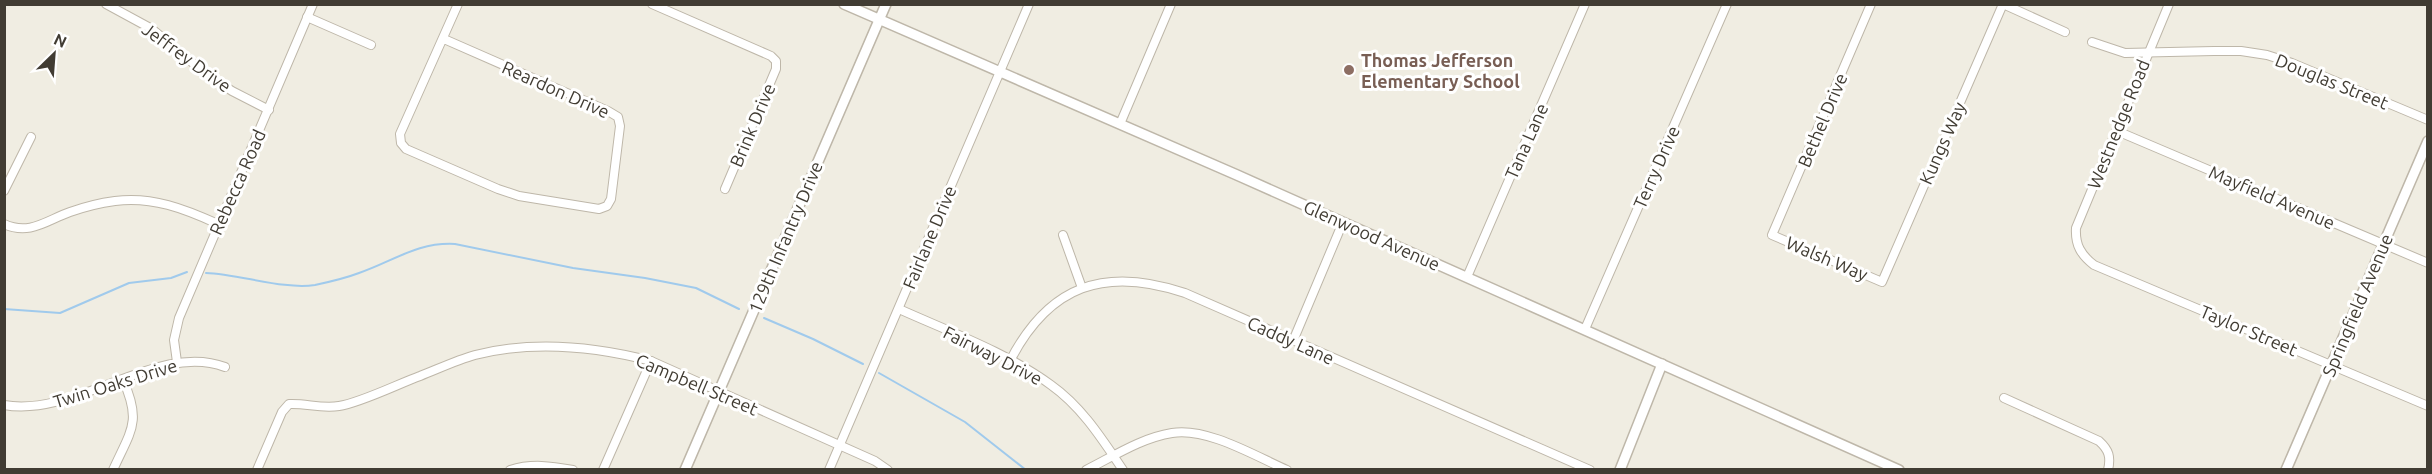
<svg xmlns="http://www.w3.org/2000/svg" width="2432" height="474" font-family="Ubuntu,sans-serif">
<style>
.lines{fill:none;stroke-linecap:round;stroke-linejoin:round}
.stream{stroke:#a0caec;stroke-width:2}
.minor-casing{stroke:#beb7a9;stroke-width:10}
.tertiary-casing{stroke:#beb7a9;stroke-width:12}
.minor{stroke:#fff;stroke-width:8}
.tertiary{stroke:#fff;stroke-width:9}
.education-dot{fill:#8d6e63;stroke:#fff;stroke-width:2}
.labels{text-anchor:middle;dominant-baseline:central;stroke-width:6;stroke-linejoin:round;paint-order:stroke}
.street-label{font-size:18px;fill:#413c33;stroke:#fff}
.education-label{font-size:18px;font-weight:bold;fill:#785e54;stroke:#fff;text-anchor:start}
</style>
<rect width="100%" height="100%" fill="#f0ede2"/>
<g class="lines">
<g class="stream">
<path d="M206,273C239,274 284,290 315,285C329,282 346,278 359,273C394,261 417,242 455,244L573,268L645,278L696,288L739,309"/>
<path d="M4,309L60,313L129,283L171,278L187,272"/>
<path d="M764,318L813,339L863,364"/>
<path d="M879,373L965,422L1026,470"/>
</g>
<g class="minor-casing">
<g id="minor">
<path d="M106,4L152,29L206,74L232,91L269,110"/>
<path d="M652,4L771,56L776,61V69L725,189"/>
<path d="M1871,4L1772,235L1882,282L2003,4L2065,32"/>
<path d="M2169,4L2076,228C2075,245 2081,255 2094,265L2428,406"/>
<path d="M307,17L371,45"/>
<path d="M444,39L608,111L618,117L620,126L611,199L607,206L599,209L519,196L498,189L406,149L401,143L400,134L458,4"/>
<path d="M2092,42L2125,53L2214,51H2241L2267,55L2292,63L2428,120"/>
<path d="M1120,124L1171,4"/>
<path d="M2117,131L2428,263"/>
<path d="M4,191L31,137"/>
<path d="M4,224C30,236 47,220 70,212C84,207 100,203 115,201C152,196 185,209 218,224"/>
<path d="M1063,235L1082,288"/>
<path d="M1467,277L1585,4"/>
<path d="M899,309C950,332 1006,352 1051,385C1082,407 1102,439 1123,470"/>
<path d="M1585,329L1727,4"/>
<path d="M1293,341L1343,222"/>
<path d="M1010,361C1049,285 1105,266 1185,293L1590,470"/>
<path d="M177,362L174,340L179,318L313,4"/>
<path d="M2004,398L2099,441C2109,450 2111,457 2108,470"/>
<path d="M4,405C77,418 158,341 225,367"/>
<path d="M113,470C131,430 142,422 123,380"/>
<path d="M257,470L282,412L289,404C306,403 321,409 339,406C360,403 398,384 420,376C438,369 457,360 475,355C534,340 593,346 651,361L875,461L888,470"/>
<path d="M510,470C532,463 551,466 573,470"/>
<path d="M603,470L651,361"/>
<path d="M829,470L1029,4"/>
<path d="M1086,470C1114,456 1141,438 1172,433C1207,427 1255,456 1287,470"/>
</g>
</g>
<g class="tertiary-casing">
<g id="tertiary">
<path d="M844,4L1237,175L1899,470"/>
<path d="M685,470L886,4"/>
<path d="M1620,470L1662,364"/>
<path d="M2286,470L2428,141"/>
</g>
</g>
<use href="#minor" class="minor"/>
<use href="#tertiary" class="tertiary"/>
</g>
<circle class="education-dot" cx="1349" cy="70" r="6"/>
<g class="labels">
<g class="street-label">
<text transform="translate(187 57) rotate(36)">Jeffrey Drive</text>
<text transform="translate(2332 81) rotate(22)">Douglas Street</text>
<text transform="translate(556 89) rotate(24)">Reardon Drive</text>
<text transform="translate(1822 120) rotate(-67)">Bethel Drive</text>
<text transform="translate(2118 124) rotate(-68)">Westnedge Road</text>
<text transform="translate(752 125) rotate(-67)">Brink Drive</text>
<text transform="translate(1526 141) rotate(-66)">Tana Lane</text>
<text transform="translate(1942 143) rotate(-66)">Kungs Way</text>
<text transform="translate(1656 167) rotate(-66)">Terry Drive</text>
<text transform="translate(237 182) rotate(-66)">Rebecca Road</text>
<text transform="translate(2272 197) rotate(23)">Mayfield Avenue</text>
<text transform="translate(1372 235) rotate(24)">Glenwood Avenue</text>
<text transform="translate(785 237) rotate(-67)">129th Infantry Drive</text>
<text transform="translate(929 237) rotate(-67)">Fairlane Drive</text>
<text transform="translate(1827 258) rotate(23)">Walsh Way</text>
<text transform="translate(2357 305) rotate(-67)">Springfield Avenue</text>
<text transform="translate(2249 330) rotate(23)">Taylor Street</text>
<text transform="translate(1291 340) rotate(24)">Caddy Lane</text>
<text transform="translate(993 355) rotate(27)">Fairway Drive</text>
<text transform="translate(115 383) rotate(-17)">Twin Oaks Drive</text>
<text transform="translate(697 384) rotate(23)">Campbell Street</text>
</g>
<g class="education-label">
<text x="1361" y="60">Thomas Jefferson<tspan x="1361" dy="21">Elementary School</tspan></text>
</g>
</g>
<rect width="2432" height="474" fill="none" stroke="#413c33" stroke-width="12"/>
<g transform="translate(54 54) rotate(25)" stroke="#ffffff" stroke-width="4.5" paint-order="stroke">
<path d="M0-4.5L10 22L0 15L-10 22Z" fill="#413c33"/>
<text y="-9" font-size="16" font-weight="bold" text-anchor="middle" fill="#413c33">N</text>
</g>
</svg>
